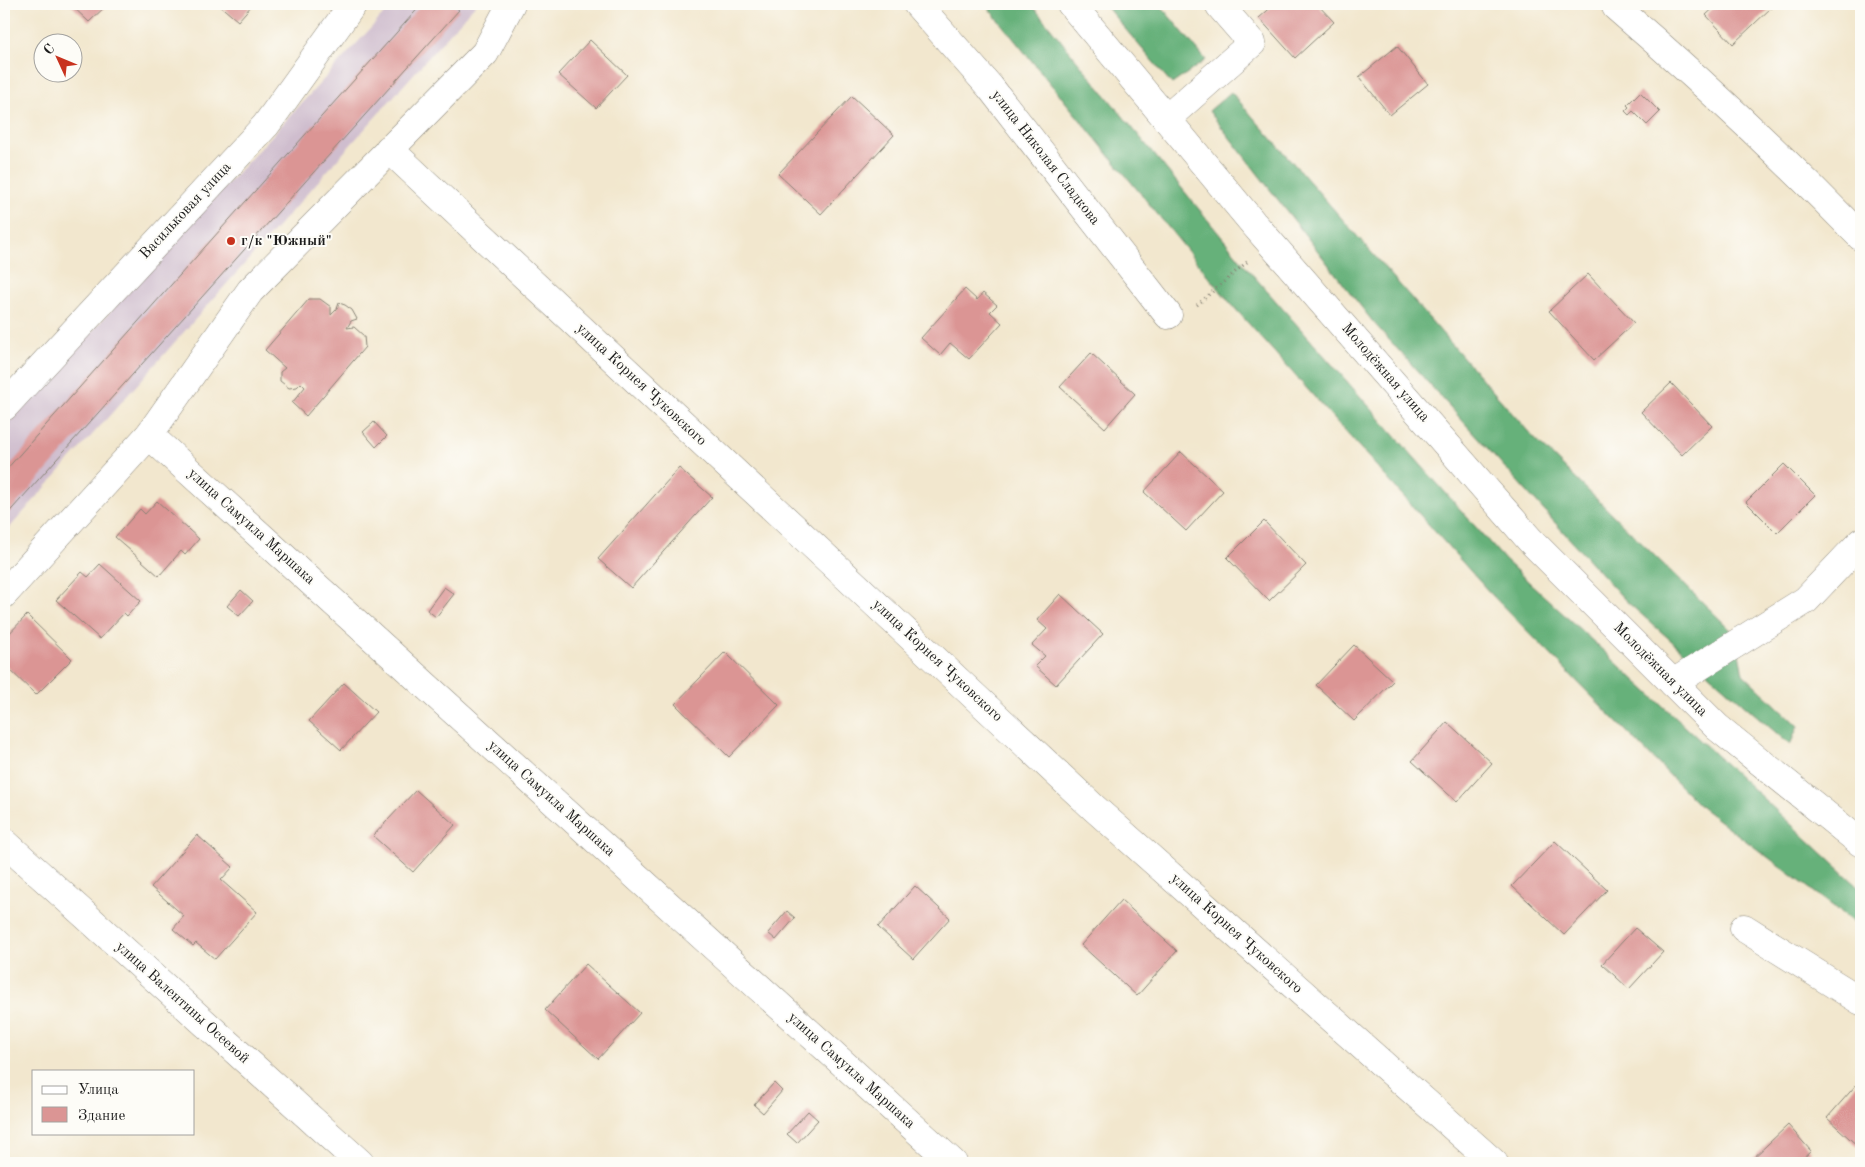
<svg xmlns="http://www.w3.org/2000/svg" width="1865" height="1167" font-family="'Old Standard TT',serif">
<style>
.industrial{fill:#cfbdce}
.forest{fill:#66b17a;stroke:#41664b}
.building{fill:#db9594}
.lines{fill:none;stroke-linecap:round;stroke-linejoin:round}
.minor-casing{stroke:#878275;stroke-width:29}
.path{stroke:#878275;stroke-width:3;stroke-dasharray:1 4;stroke-linecap:butt}
.minor{stroke:#fff;stroke-width:28}
.poi-dot{fill:#c8321e;stroke:#fdfcf7;stroke-width:2}
.labels{text-anchor:middle;dominant-baseline:central;stroke-width:4;stroke-linejoin:round;paint-order:stroke}
.street-label{font-size:15px;fill:#1c1c1c;stroke:#fdfcf7}
.poi-label{font-size:15px;font-weight:bold;fill:#1c1c1c;stroke:#fdfcf7;text-anchor:start}
</style>
<rect width="100%" height="100%" fill="#fdfcf7"/>
<filter id="ink" filterUnits="userSpaceOnUse"><feTurbulence type="fractalNoise" baseFrequency=".02" numOctaves="2"/><feDisplacementMap in="SourceGraphic" scale="10" xChannelSelector="R" yChannelSelector="G"/><feConvolveMatrix kernelMatrix="1 2 1 2 8 2 1 2 1" color-interpolation-filters="sRGB"/></filter>
<filter id="wash" filterUnits="userSpaceOnUse"><feTurbulence type="fractalNoise" baseFrequency=".0096" numOctaves="4" result="noise"/><feDisplacementMap in="SourceGraphic" scale="20" xChannelSelector="R" yChannelSelector="G"/><feGaussianBlur stdDeviation="1.12" result="paint"/><feColorMatrix in="noise" values="0 0 0 0 0 0 0 0 0 0 0 0 0 0 0 0 0 1.4 0 .05"/><feComposite in="paint" operator="in"/></filter>
<g filter="url(#wash)">
<rect width="100%" height="100%" fill="#f2e7ce"/>
<path class="industrial" d="M393,4H476L4,534V427Z"/>
<g class="forest">
<path d="M985,4H1031L1252,274L1505,560L1861,889V927L1701,807L1490,593L1232,305Z"/>
<path d="M1104,4H1159L1206,60L1172,84Z"/>
<path d="M1231,92L1533,437L1735,634L1743,674L1798,726L1790,745L1625,600L1373,322L1209,111Z"/>
</g>
<g id="blocks">
<g class="building">
<path d="M70,4H108L89,22Z"/>
<path d="M218,4H253L238,21Z"/>
<path d="M422,4H452L459,10L4,518V472Z"/>
<path d="M1275,4H1317L1334,22L1295,58L1259,18Z"/>
<path d="M1718,4H1768L1772,7L1733,44L1706,15Z"/>
<path d="M590,40L627,75L596,108L558,74Z"/>
<path d="M1397,46L1428,84L1390,115L1359,77Z"/>
<path d="M1640,92L1660,112L1647,125L1633,111L1629,115L1625,111L1629,107L1627,105Z"/>
<path d="M852,96L894,135L821,214L778,174Z"/>
<path d="M1588,274L1634,323L1594,360L1549,311Z"/>
<path d="M965,289L977,300L983,293L997,305L990,312L1002,323L969,359L950,343L940,355L921,338Z"/>
<path d="M309,299H320L331,307V315L337,309L339,303L345,305L352,310L357,319L351,321L347,328L354,327L364,336L365,347L306,416L292,403L305,387L301,383L297,387L289,388L280,381V372L285,368L265,350Z"/>
<path d="M1091,353L1135,394L1105,428L1060,387Z"/>
<path d="M1671,383L1712,426L1682,455L1641,412Z"/>
<path d="M374,422L387,436L376,447L363,432Z"/>
<path d="M1181,452L1223,491L1186,531L1144,492Z"/>
<path d="M1784,464L1815,495L1777,533L1746,502Z"/>
<path d="M679,468L712,497L631,588L598,559Z"/>
<path d="M157,501L199,539L185,555L181,551L159,576L115,537L140,509L145,514Z"/>
<path d="M1264,521L1306,565L1269,601L1227,558Z"/>
<path d="M100,564L141,601L127,616L124,613L100,639L56,600L82,572L88,577Z"/>
<path d="M444,587L454,594L436,617L427,610Z"/>
<path d="M241,590L253,601L239,616L227,606Z"/>
<path d="M1060,594L1103,634L1056,685L1035,666L1045,656L1032,645L1047,629L1037,620Z"/>
<path d="M27,615L72,659L36,695L4,664V639Z"/>
<path d="M1354,645L1393,681L1354,721L1316,685Z"/>
<path d="M725,652L779,705L729,757L675,704Z"/>
<path d="M344,683L376,712L341,750L309,721Z"/>
<path d="M1447,722L1492,763L1457,802L1412,761Z"/>
<path d="M416,790L455,825L413,872L373,836Z"/>
<path d="M197,835L233,867L221,880L257,912L215,959L196,943L193,946L173,929L184,916L151,887Z"/>
<path d="M1555,841L1607,890L1564,935L1512,886Z"/>
<path d="M915,886L950,918L913,959L878,927Z"/>
<path d="M1121,900L1177,951L1137,996L1081,945Z"/>
<path d="M787,911L795,918L776,940L768,933Z"/>
<path d="M1635,928L1663,952L1629,989L1602,964Z"/>
<path d="M586,964L640,1013L598,1059L545,1010Z"/>
<path d="M774,1083L782,1091L763,1113L754,1105Z"/>
<path d="M1857,1084L1861,1088V1149L1827,1118Z"/>
<path d="M808,1111L818,1120L797,1143L787,1134Z"/>
<path d="M1788,1125L1811,1151L1798,1163H1748Z"/>
</g>
</g>
</g>
<g filter="url(#ink)">
<use href="#blocks" fill-opacity="0" stroke="#878275" stroke-width="1"/>
<g class="lines">
<g class="minor-casing">
<g id="minor">
<path d="M917,4L990,87L1168,315"/>
<path d="M1071,4L1253,223L1530,540L1717,727L1861,843"/>
<path d="M1616,7C1701,80 1783,157 1861,237"/>
<path d="M1166,119L1252,43L1220,6L1223,4"/>
<path d="M389,149L1093,807L1494,1163"/>
<path d="M4,407L266,125L353,4"/>
<path d="M149,435L953,1163"/>
<path d="M4,594L149,435L250,291L485,53L511,4"/>
<path d="M1673,683L1806,600L1861,542"/>
<path d="M4,842L360,1163"/>
<path d="M1744,928L1861,1001"/>
</g>
</g>
<path class="path" d="M1197,305L1247,262"/>
<use href="#minor" class="minor"/>
</g>
</g>
<circle class="poi-dot" cx="231" cy="241" r="5"/>
<g class="labels">
<g class="street-label">
<text transform="translate(1045 158) rotate(52)">улица Николая Сладкова</text>
<text transform="translate(186 211) rotate(-47)">Васильковая улица</text>
<text transform="translate(1385 373) rotate(49)">Молодёжная улица</text>
<text transform="translate(641 385) rotate(43)">улица Корнея Чуковского</text>
<text transform="translate(251 527) rotate(42)">улица Самуила Маршака</text>
<text transform="translate(937 661) rotate(43)">улица Корнея Чуковского</text>
<text transform="translate(1660 670) rotate(45)">Молодёжная улица</text>
<text transform="translate(551 799) rotate(42)">улица Самуила Маршака</text>
<text transform="translate(1236 934) rotate(42)">улица Корнея Чуковского</text>
<text transform="translate(182 1003) rotate(42)">улица Валентины Осеевой</text>
<text transform="translate(851 1071) rotate(42)">улица Самуила Маршака</text>
</g>
<g class="poi-label">
<text x="241" y="241">г/к "Южный"</text>
</g>
</g>
<rect width="1865" height="1167" fill="none" stroke="#fdfcf7" stroke-width="20"/>
<rect x="32" y="1070" width="162" height="65" fill="#fdfcf7" stroke="#a3a29f"/>
<rect x="42" y="1086" width="25" height="8" fill="#ffffff" stroke="#a3a29f"/>
<text x="78" y="1094" font-size="15" fill="#1c1c1c">Улица</text>
<rect x="42" y="1107" width="25" height="15" fill="#db9594" stroke="#a3a29f"/>
<text x="78" y="1120" font-size="15" fill="#1c1c1c">Здание</text>
<g transform="translate(58 58) rotate(314)"><circle r="24" fill="#fdfcf7" stroke="#a3a29f"/>
<path d="M0-4L9 19L0 12L-9 19Z" fill="#c8321e"/>
<text y="-8" font-size="14" font-weight="bold" text-anchor="middle" fill="#1c1c1c">С</text>
</g>
</svg>
